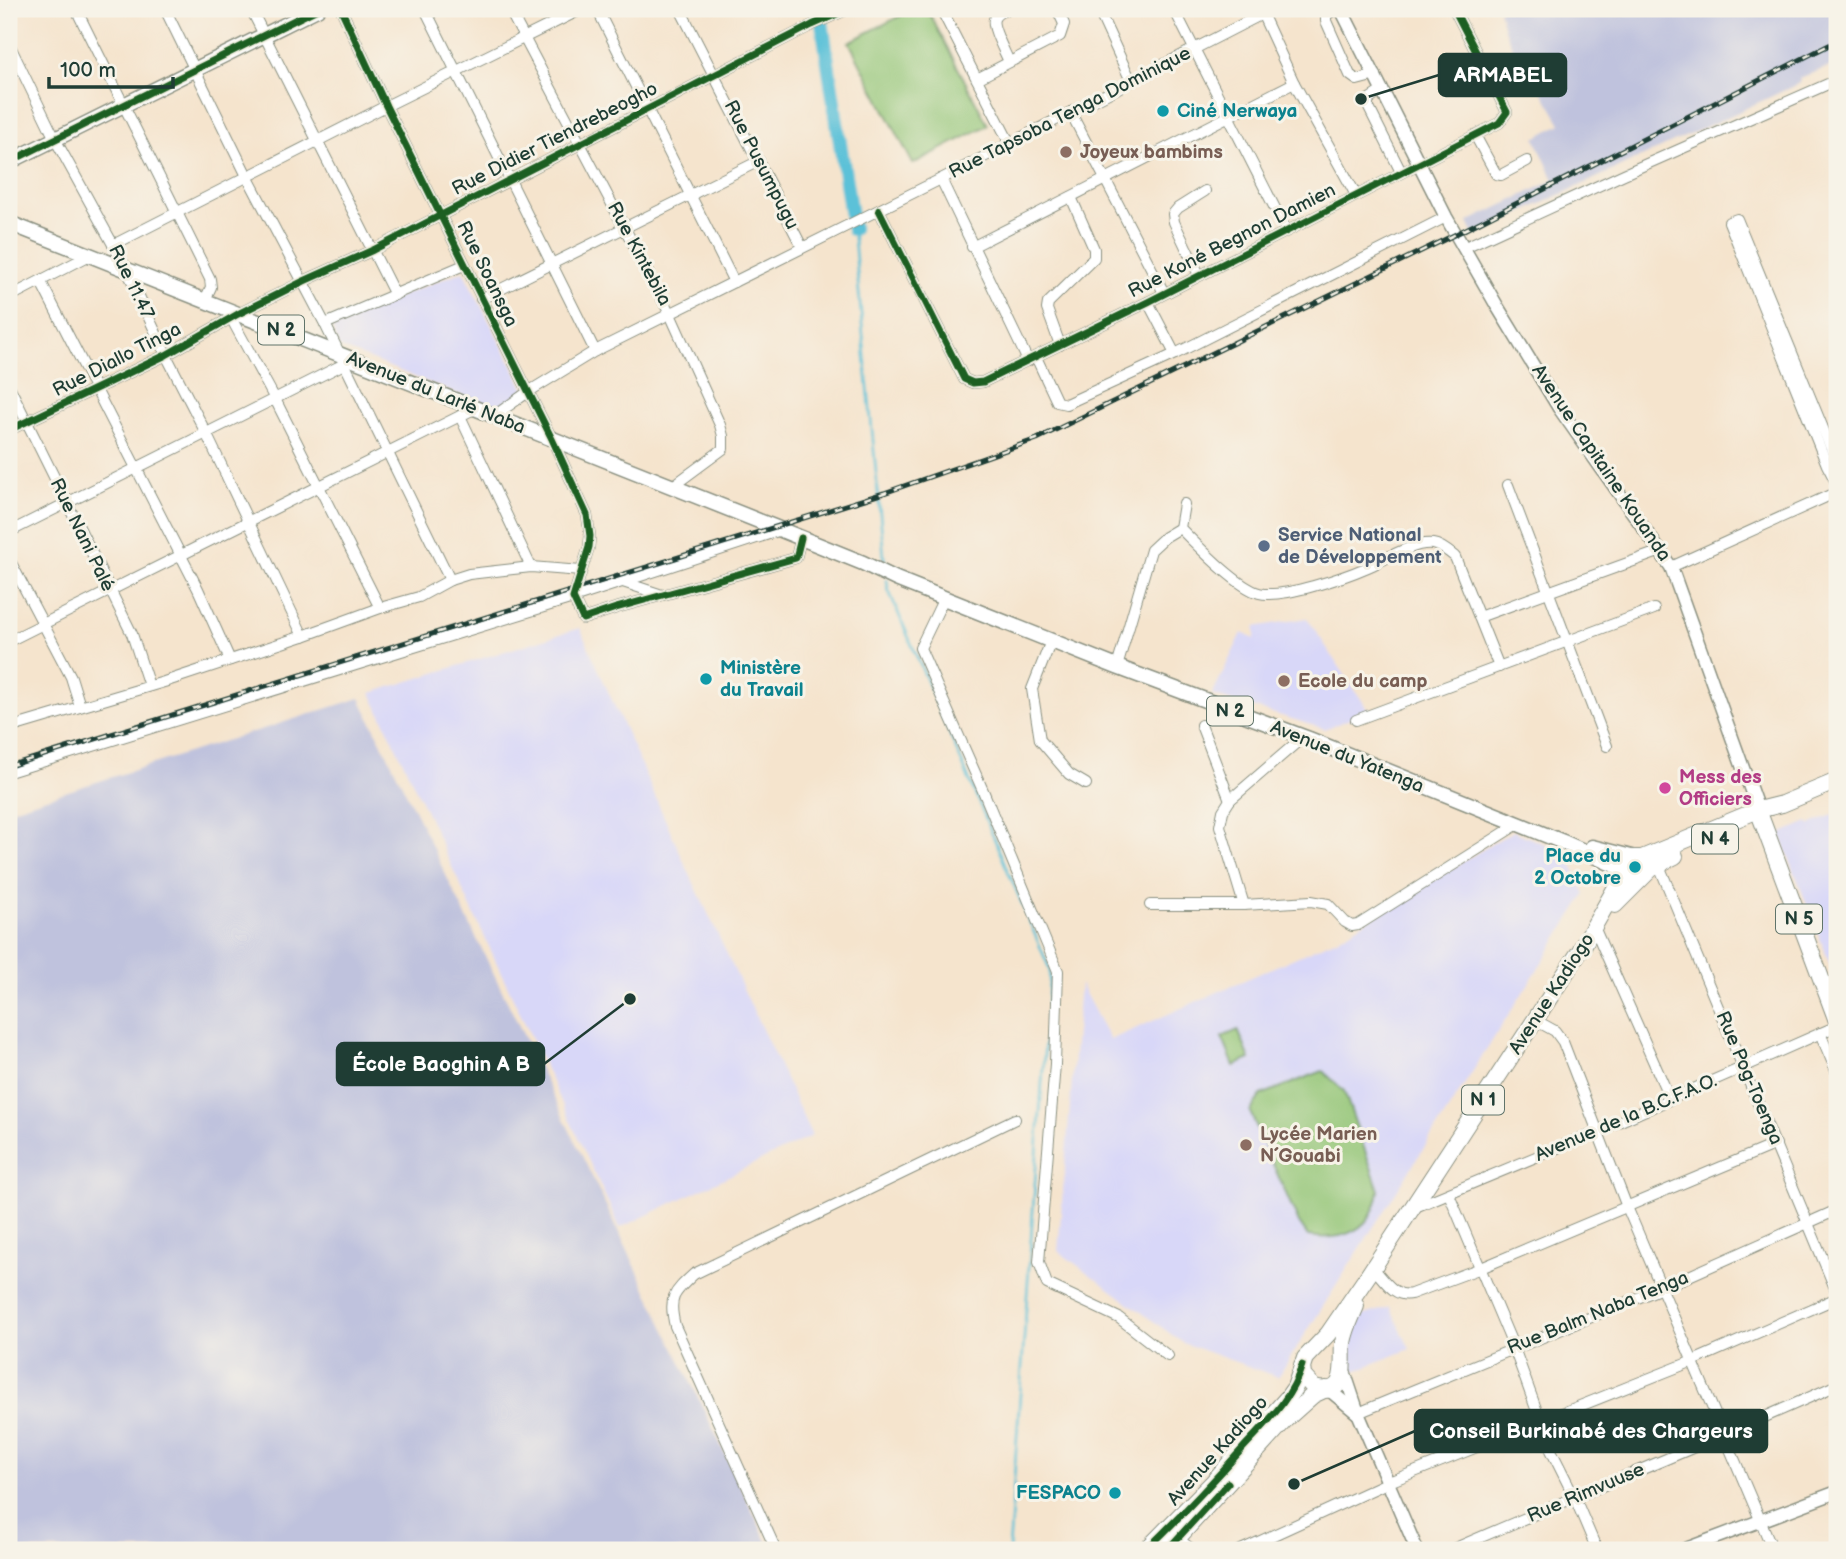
<svg xmlns="http://www.w3.org/2000/svg" width="1846" height="1559" font-family="'Balsamiq Sans',sans-serif">
<style>
.built{fill:#d8d7f8}
.industrial{fill:#bfc2dd}
.green{fill:#93c576;stroke:#598155;stroke-width:2}
.lines{fill:none;stroke-linecap:round;stroke-linejoin:round}
.stream{stroke:#5bc1d8;stroke-width:2.5}
.river{stroke:#5bc1d8;stroke-width:14}
.minor-casing{stroke:#8a9080;stroke-width:12}
.tertiary-casing{stroke:#8a9080;stroke-width:15}
.secondary-casing{stroke:#8a9080;stroke-width:17}
.primary-casing{stroke:#8a9080;stroke-width:17}
.trunk-casing{stroke:#8a9080;stroke-width:18}
.minor{stroke:#fff;stroke-width:10}
.tertiary{stroke:#fff;stroke-width:12}
.secondary{stroke:#fff;stroke-width:14}
.primary{stroke:#fff;stroke-width:14}
.trunk{stroke:#fff;stroke-width:16}
.rail-casing{stroke:#1f3d34;stroke-width:5}
.rail{stroke:#f7f3e8;stroke-width:2.5;stroke-dasharray:8;stroke-linecap:butt}
.cycleway-casing{stroke:#f7f3e8;stroke-width:11}
.cycleway{stroke:#1b5e20;stroke-width:7}
.culture-dot{fill:#0f9aa8;stroke:#f7f3e8;stroke-width:2.5}
.education-dot{fill:#8d6e63;stroke:#f7f3e8;stroke-width:2.5}
.service-dot{fill:#5c6f8a;stroke:#f7f3e8;stroke-width:2.5}
.hotel-dot{fill:#d1479c;stroke:#f7f3e8;stroke-width:2.5}
.labels{text-anchor:middle;dominant-baseline:central;stroke-width:6;stroke-linejoin:round;paint-order:stroke}
.shield{fill:#f7f3e8;stroke:#60746a;stroke-width:2}
.shield-label{font-size:18px;font-weight:bold;fill:#1f3d34}
.culture-label{font-size:19px;font-weight:bold;fill:#0d838f;stroke:#f7f3e8;text-anchor:start}
.street-label{font-size:19px;fill:#1f3d34;stroke:#f7f3e8}
.education-label{font-size:19px;font-weight:bold;fill:#785e54;stroke:#f7f3e8;text-anchor:start}
.service-label{font-size:19px;font-weight:bold;fill:#4e5e75;stroke:#f7f3e8;text-anchor:start}
.hotel-label{font-size:19px;font-weight:bold;fill:#b23c85;stroke:#f7f3e8;text-anchor:start}
.leader{fill:none;stroke:#1f3d34;stroke-width:2.5}
.callout-dot{fill:#1f3d34;stroke:#f7f3e8;stroke-width:2.5}
.callout{fill:#1f3d34;stroke:#1f3d34;stroke-width:2.5}
.callout-label{font-size:21px;text-anchor:middle;font-weight:bold;fill:#fff}
</style>
<rect width="100%" height="100%" fill="#f7f3e8"/>
<filter id="ink" filterUnits="userSpaceOnUse"><feTurbulence type="fractalNoise" baseFrequency=".0143" numOctaves="2"/><feDisplacementMap in="SourceGraphic" scale="14" xChannelSelector="R" yChannelSelector="G"/><feConvolveMatrix kernelMatrix="1 2 1 2 8 2 1 2 1" color-interpolation-filters="sRGB"/></filter>
<filter id="wash" filterUnits="userSpaceOnUse"><feTurbulence type="fractalNoise" baseFrequency=".00686" numOctaves="4" result="noise"/><feDisplacementMap in="SourceGraphic" scale="28" xChannelSelector="R" yChannelSelector="G"/><feGaussianBlur stdDeviation="1.57" result="paint"/><feColorMatrix in="noise" values="0 0 0 0 0 0 0 0 0 0 0 0 0 0 0 0 0 1.4 0 .05"/><feComposite in="paint" operator="in"/></filter>
<g filter="url(#wash)">
<rect width="100%" height="100%" fill="#f5e4cd"/>
<g class="built">
<path d="M463,271L525,390L498,410L339,347L331,324Z"/>
<path d="M1307,618L1369,711L1325,729L1212,695L1242,633L1255,639V627Z"/>
<path d="M580,628L684,862L812,1136L620,1228L371,693Z"/>
<path d="M1837,813V983L1780,834L1808,822L1810,825Z"/>
<path d="M1513,831L1567,853L1585,895L1278,1377L1183,1343L1058,1251L1080,984L1110,1040L1337,939Z"/>
<path d="M1390,1307L1410,1349L1352,1372L1350,1343L1359,1317Z"/>
</g>
<g class="industrial">
<path d="M1499,9H1837V64L1799,78L1800,83L1474,235L1468,222L1554,180L1535,138L1561,124L1543,93L1518,59L1504,29Z"/>
<path d="M360,698L602,1197L771,1550H9V810Z"/>
</g>
<g class="green">
<path d="M914,9H927L988,125L913,164L849,42Z"/>
<path d="M1238,1030L1250,1059L1234,1066L1222,1037Z"/>
<path d="M1323,1071L1344,1091L1379,1190C1374,1229 1345,1242 1308,1236L1299,1223L1250,1112L1261,1095Z"/>
</g>
<g class="lines">
<g class="stream">
<path d="M853,229L885,567"/>
<path d="M887,580L888,589L1050,970L1009,1550"/>
</g>
<path class="river" d="M820,9L853,229"/>
</g>
</g>
<g filter="url(#ink)">
<g class="lines">
<g class="minor-casing">
<g id="minor">
<path d="M76,9L210,279L211,287L205,300"/>
<path d="M165,9L247,176L325,324L450,580"/>
<path d="M251,9L395,295"/>
<path d="M341,9L386,106L552,439L587,515L590,536L589,547L573,598L583,619L616,608L796,558L801,538"/>
<path d="M425,9L595,351"/>
<path d="M509,9L670,314L720,425L723,436V449L673,486"/>
<path d="M597,9L734,282"/>
<path d="M680,9L802,247"/>
<path d="M941,9L1010,144"/>
<path d="M1007,9C1003,11 996,13 994,19C991,27 1006,54 1009,62"/>
<path d="M1098,9L1131,81"/>
<path d="M1174,9L1286,230"/>
<path d="M1260,9L1294,83L1356,195"/>
<path d="M1336,9L1326,15V21L1350,75L1357,80L1376,75"/>
<path d="M9,44L55,139L127,270L166,355L206,433L303,636"/>
<path d="M977,79L1060,36L1064,24L1057,9"/>
<path d="M1383,90L1368,100V106L1401,172"/>
<path d="M1071,113L1164,293"/>
<path d="M1475,135L1496,174L1501,175L1527,161"/>
<path d="M941,179L1028,361"/>
<path d="M879,210L964,379L973,383L983,382L1148,302L1499,123L1507,112L1454,9"/>
<path d="M113,245L386,106L582,9"/>
<path d="M972,247L1294,83"/>
<path d="M1463,248L1624,174L1837,80"/>
<path d="M1199,275L1174,222L1173,214L1178,208L1205,191"/>
<path d="M41,282L198,589L230,660"/>
<path d="M9,297L90,255"/>
<path d="M481,299L759,161"/>
<path d="M1148,302L1175,354"/>
<path d="M231,318L275,399L380,608"/>
<path d="M325,324L464,265"/>
<path d="M1060,345L1047,309L1048,303L1094,258V249L1071,197"/>
<path d="M1036,357L1057,402L1066,404L1175,354L1446,217"/>
<path d="M9,386L132,634L149,686"/>
<path d="M460,416L531,567"/>
<path d="M494,416L528,392L595,351L941,179L1272,9"/>
<path d="M9,430L166,355L238,314L304,281L373,250L812,25L848,9"/>
<path d="M1837,468L1836,460L1737,219L1729,222L1827,465L1837,484"/>
<path d="M1508,485L1607,746"/>
<path d="M1184,504L1180,528C1197,545 1237,587 1259,593C1282,599 1345,577 1368,567C1384,560 1415,541 1433,544C1441,545 1449,552 1455,557L1499,667"/>
<path d="M9,532L344,364"/>
<path d="M9,559L71,677L80,706"/>
<path d="M1671,567L1837,492"/>
<path d="M623,582L662,595"/>
<path d="M944,598L920,648L984,793L1058,971L1055,1064L1039,1262L1047,1284L1119,1318L1168,1356"/>
<path d="M1479,617L1661,551"/>
<path d="M9,641L474,409"/>
<path d="M1051,641L1032,689L1040,740L1069,774L1086,784"/>
<path d="M1117,667L1151,550L1165,537L1180,528"/>
<path d="M1356,720L1654,609"/>
<path d="M1201,725L1230,800"/>
<path d="M9,728L164,682L303,636L380,608L419,597L450,580L469,574L531,567L581,571"/>
<path d="M9,772L573,598L781,530"/>
<path d="M1658,863L1837,1293"/>
<path d="M1150,905H1244L1311,901L1328,904L1345,922L1352,926L1358,925L1518,824"/>
<path d="M1244,905L1220,826L1223,811L1230,800L1302,738"/>
<path d="M1594,927L1670,1099"/>
<path d="M1535,1020L1555,1031L1563,1042L1627,1207L1773,1550"/>
<path d="M1820,1033L1837,1073"/>
<path d="M1449,1194L1514,1348L1551,1450L1574,1496L1597,1550"/>
<path d="M1413,1208L1598,1131L1837,1026"/>
<path d="M1373,1268C1384,1279 1394,1298 1411,1294L1481,1268L1776,1144"/>
<path d="M1358,1413L1662,1288L1837,1210"/>
<path d="M1174,1536L1193,1550"/>
<path d="M776,1550L675,1326C668,1298 673,1293 694,1274L1015,1119"/>
<path d="M1241,1550L1389,1482L1693,1361L1837,1298"/>
<path d="M1451,1550C1579,1494 1710,1443 1837,1385"/>
</g>
</g>
<g class="tertiary-casing">
<g id="tertiary">
<path d="M1341,9L1446,217L1497,306L1559,408L1671,567L1758,810"/>
<path d="M1344,1371L1358,1413L1417,1550"/>
<path d="M1328,1389L1357,1413"/>
<path d="M1683,1550L1837,1492"/>
</g>
</g>
<g class="secondary-casing">
<path id="secondary" d="M9,162L317,9"/>
</g>
<g class="primary-casing">
<g id="primary">
<path d="M9,223L774,527L863,563L896,579L1117,667L1309,739L1563,842L1628,871"/>
<path d="M1592,847L1635,858"/>
</g>
</g>
<g class="trunk-casing">
<g id="trunk">
<path d="M1758,810L1837,1021"/>
<path d="M1641,878L1633,877L1628,871L1629,863L1634,858H1642L1758,810L1782,804L1837,781"/>
<path d="M1615,905L1653,867L1675,856"/>
<path d="M1302,1365L1303,1376L1314,1388C1350,1398 1341,1363 1343,1343C1345,1330 1351,1318 1356,1306"/>
<path d="M1146,1550L1213,1482L1288,1397L1295,1387L1305,1358L1328,1334L1369,1274L1580,951L1615,889L1628,872"/>
<path d="M1167,1550L1285,1420L1313,1395L1326,1389"/>
</g>
</g>
<use href="#minor" class="minor"/>
<use href="#tertiary" class="tertiary"/>
<use href="#secondary" class="secondary"/>
<use href="#primary" class="primary"/>
<use href="#trunk" class="trunk"/>
<g class="rail-casing">
<path id="rail" d="M9,766L884,493L1037,439L1456,234L1837,41"/>
</g>
<use href="#rail" class="rail"/>
<g class="cycleway-casing">
<g id="cycleway">
<path d="M341,9L386,106L552,439L587,515L590,536L589,547L573,598L583,619L616,608L796,558L801,538"/>
<path d="M9,162L317,9"/>
<path d="M879,210L964,379L973,383L983,382L1148,302L1499,123L1507,112L1454,9"/>
<path d="M9,430L166,355L238,314L304,281L373,250L812,25L848,9"/>
<path d="M1146,1550C1180,1517 1212,1483 1243,1448C1267,1422 1292,1399 1302,1365"/>
<path d="M1167,1550L1228,1483"/>
</g>
</g>
<use href="#cycleway" class="cycleway"/>
</g>
</g>
<g class="culture-dot">
<circle cx="1163" cy="111" r="7"/>
<circle cx="706" cy="679" r="7"/>
<circle cx="1635" cy="867" r="7"/>
<circle cx="1115" cy="1493" r="7"/>
</g>
<g class="education-dot">
<circle cx="1066" cy="152" r="7"/>
<circle cx="1284" cy="681" r="7"/>
<circle cx="1246" cy="1145" r="7"/>
</g>
<circle class="service-dot" cx="1264" cy="546" r="7"/>
<circle class="hotel-dot" cx="1665" cy="788" r="7"/>
<g class="labels">
<g class="shield">
<rect x="258" y="315.5" width="46" height="29" rx="5"/>
<rect x="1207" y="696.5" width="46" height="29" rx="5"/>
<rect x="1692" y="824.5" width="46" height="29" rx="5"/>
<rect x="1776" y="904.5" width="46" height="29" rx="5"/>
<rect x="1462" y="1085.5" width="42" height="29" rx="5"/>
</g>
<g class="shield-label">
<text x="281" y="330">N 2</text>
<text x="1230" y="711">N 2</text>
<text x="1715" y="839">N 4</text>
<text x="1799" y="919">N 5</text>
<text x="1483" y="1100">N 1</text>
</g>
<g class="culture-label">
<text x="1177" y="111">Ciné Nerwaya</text>
<text x="720" y="668">Ministère<tspan x="720" dy="22">du Travail</tspan></text>
<text x="1621" y="856" text-anchor="end">Place du<tspan x="1621" dy="22">2 Octobre</tspan></text>
<text x="1101" y="1493" text-anchor="end">FESPACO</text>
</g>
<g class="street-label">
<text transform="translate(1070 113) rotate(-27)">Rue Tapsoba Tenga Dominique</text>
<text transform="translate(555 139) rotate(-27)">Rue Didier Tiendrebeogho</text>
<text transform="translate(761 165) rotate(63)">Rue Pusumpugu</text>
<text transform="translate(1232 241) rotate(-27)">Rue Koné Begnon Damien</text>
<text transform="translate(639 254) rotate(62)">Rue Kintebila</text>
<text transform="translate(487 274) rotate(64)">Rue Soansga</text>
<text transform="translate(131 282) rotate(64)">Rue 11.47</text>
<text transform="translate(117 360) rotate(-27)">Rue Diallo Tinga</text>
<text transform="translate(436 393) rotate(22)">Avenue du Larlé Naba</text>
<text transform="translate(1601 463) rotate(56)">Avenue Capitaine Kouanda</text>
<text transform="translate(82 535) rotate(64)">Rue Nani Palé</text>
<text transform="translate(1347 757) rotate(22)">Avenue du Yatenga</text>
<text transform="translate(1552 994) rotate(-57)">Avenue Kadiogo</text>
<text transform="translate(1749 1078) rotate(67)">Rue Pog-Toenga</text>
<text transform="translate(1626 1118) rotate(-23)">Avenue de la B.C.F.A.O.</text>
<text transform="translate(1598 1313) rotate(-22)">Rue Balm Naba Tenga</text>
<text transform="translate(1218 1451) rotate(-48)">Avenue Kadiogo</text>
<text transform="translate(1586 1493) rotate(-23)">Rue Rimvuuse</text>
</g>
<g class="education-label">
<text x="1080" y="152">Joyeux bambims</text>
<text x="1298" y="681">Ecole du camp</text>
<text x="1260" y="1134">Lycée Marien<tspan x="1260" dy="22">N´Gouabi</tspan></text>
</g>
<g class="service-label">
<text x="1278" y="535">Service National<tspan x="1278" dy="22">de Développement</tspan></text>
</g>
<g class="hotel-label">
<text x="1679" y="777">Mess des<tspan x="1679" dy="22">Officiers</tspan></text>
</g>
</g>
<path class="leader" d="M1361 99L1439 75M630 999L544 1064M1294 1484L1415 1431"/>
<g class="callout-dot">
<circle cx="1361" cy="99" r="7"/>
<circle cx="630" cy="999" r="7"/>
<circle cx="1294" cy="1484" r="7"/>
</g>
<g class="callout">
<rect x="1439" y="54" width="127" height="42" rx="7"/>
<rect x="337" y="1043" width="207" height="42" rx="7"/>
<rect x="1415" y="1410" width="352" height="42" rx="7"/>
</g>
<g class="callout-label">
<text x="1503" y="82">ARMABEL</text>
<text x="441" y="1071">École Baoghin A B</text>
<text x="1591" y="1438">Conseil Burkinabé des Chargeurs</text>
</g>
<rect width="1846" height="1559" fill="none" stroke="#f7f3e8" stroke-width="35"/>
<path d="M49 77v10h124v-10" fill="none" stroke="#1f3d34" stroke-width="3.5"/>
<text x="60" y="77" font-size="21" fill="#1f3d34" stroke="#f7f3e8" stroke-width="5" paint-order="stroke">100 m</text>
</svg>
